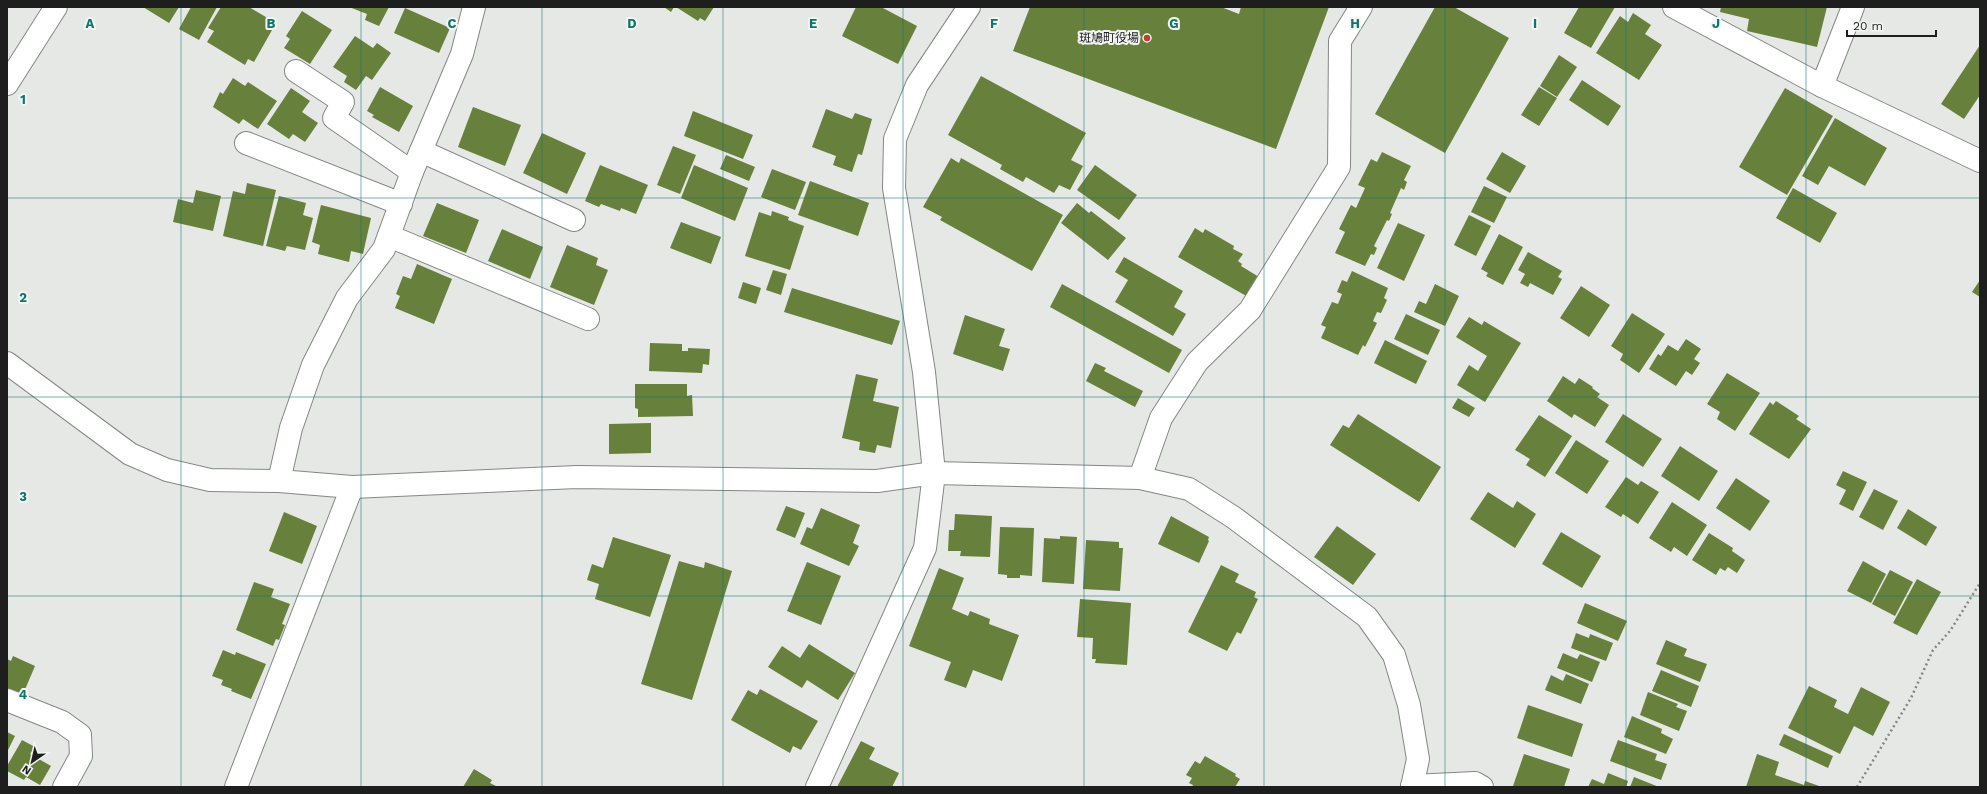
<svg xmlns="http://www.w3.org/2000/svg" width="1987" height="794" font-family="'Work Sans','Noto Sans JP',sans-serif">
<style>
.building{fill:#67803c}
.lines{fill:none;stroke-linecap:round;stroke-linejoin:round}
.minor-casing{stroke:#858785;stroke-width:24}
.path{stroke:#858785;stroke-width:2.5;stroke-dasharray:2 3;stroke-linecap:butt}
.minor{stroke:#fff;stroke-width:22}
.grid{fill:none;stroke:#0f766e;stroke-width:1;stroke-opacity:0.55}
.poi-dot{fill:#c73b29;stroke:#f2f5f2;stroke-width:1.5}
.labels{text-anchor:middle;dominant-baseline:central;stroke-width:4;stroke-linejoin:round;paint-order:stroke}
.poi-label{font-size:12px;fill:#1d1e1d;stroke:#f2f5f2;text-anchor:end}
.grid-label{font-size:13px;text-anchor:middle;font-weight:bold;fill:#0f766e;stroke:#f2f5f2;stroke-width:4;stroke-linejoin:round;paint-order:stroke}
</style>
<rect width="100%" height="100%" fill="#e5e8e5"/>
<g class="building">
<path d="M143,7H179L169,23Z"/>
<path d="M191,7H217L199,40L179,29Z"/>
<path d="M221,7H249L276,23L254,62L248,59L245,65L207,42L214,31L208,28Z"/>
<path d="M349,7H389L379,26L365,20L367,14Z"/>
<path d="M664,7H674L671,12Z"/>
<path d="M676,7H714L705,21L700,18L698,21Z"/>
<path d="M856,7H881L917,26L898,64L842,36Z"/>
<path d="M1030,7H1221L1239,14L1241,7H1329L1276,149L1013,51Z"/>
<path d="M1435,7H1454L1509,38L1445,153L1375,114Z"/>
<path d="M1579,7H1615L1591,48L1564,33Z"/>
<path d="M1721,7H1827L1817,47L1747,31L1749,19L1720,12Z"/>
<path d="M405,8L450,28L439,53L394,33Z"/>
<path d="M302,11L332,30L310,64L284,48L290,39L286,36Z"/>
<path d="M1633,13L1651,25L1645,34L1662,45L1639,80L1596,53L1620,16L1628,22Z"/>
<path d="M355,36L373,48L377,43L391,53L372,80L366,76L356,90L344,82L347,76L333,67Z"/>
<path d="M1980,45V95L1964,119L1941,104Z"/>
<path d="M1559,55L1577,67L1557,97L1540,86Z"/>
<path d="M981,76L1086,133L1071,160L1083,166L1070,190L1059,185L1054,193L1026,177L1023,182L1000,169L1002,165L948,135Z"/>
<path d="M233,78L245,86L248,82L277,101L258,129L243,119L239,124L213,107L220,92L223,94Z"/>
<path d="M1582,80L1621,106L1608,126L1569,100Z"/>
<path d="M380,87L413,106L399,132L372,117L374,115L367,111Z"/>
<path d="M1539,87L1557,98L1539,126L1521,115Z"/>
<path d="M291,88L310,101L302,112L318,123L305,142L293,134L289,139L267,124Z"/>
<path d="M1785,88L1833,116L1787,195L1739,167Z"/>
<path d="M473,107L521,125L505,166L458,147Z"/>
<path d="M826,109L852,119L855,113L872,119L862,155L858,154L852,172L833,165L836,156L812,147Z"/>
<path d="M693,111L753,135L743,159L684,136Z"/>
<path d="M1835,118L1887,148L1865,186L1829,166L1818,185L1802,176Z"/>
<path d="M542,133L586,153L567,194L523,173Z"/>
<path d="M673,146L696,155L680,194L657,185Z"/>
<path d="M1382,152L1411,166L1404,180L1407,182L1404,190L1401,188L1390,213L1392,214L1389,221L1387,220L1374,246L1377,248L1374,255L1371,254L1365,266L1335,253L1345,232L1339,229L1351,205L1356,208L1365,188L1358,185L1371,159L1377,162Z"/>
<path d="M1502,152L1526,166L1510,193L1486,179Z"/>
<path d="M726,155L755,167L749,181L720,169Z"/>
<path d="M951,158L959,163L961,158L1063,215L1032,271L940,220L942,217L923,207Z"/>
<path d="M600,165L648,185L636,214L621,208L620,211L601,204L599,207L585,201Z"/>
<path d="M694,165L748,188L735,221L681,198Z"/>
<path d="M1095,165L1137,195L1119,220L1077,190Z"/>
<path d="M772,169L806,182L795,210L761,197Z"/>
<path d="M810,181L869,203L858,236L798,215Z"/>
<path d="M247,183L276,190L263,246L223,236L233,191L245,194Z"/>
<path d="M1484,186L1507,197L1494,223L1471,212Z"/>
<path d="M1793,188L1837,213L1820,243L1776,218Z"/>
<path d="M196,190L221,196L213,231L173,222L178,199L193,203Z"/>
<path d="M279,196L306,203L303,215L313,218L305,250L287,246L285,251L266,246Z"/>
<path d="M437,203L479,220L466,253L423,236Z"/>
<path d="M1077,203L1089,213L1091,211L1126,238L1108,260L1061,223Z"/>
<path d="M321,205L371,218L363,254L351,251L349,262L318,254L320,245L312,242Z"/>
<path d="M772,211L789,217L788,220L804,226L790,270L745,256L759,212L771,216Z"/>
<path d="M1469,215L1491,226L1476,256L1454,245Z"/>
<path d="M681,222L721,237L711,264L670,248Z"/>
<path d="M1398,223L1425,235L1404,281L1377,268Z"/>
<path d="M1195,228L1203,233L1205,229L1234,246L1233,249L1243,254L1238,261L1242,264L1241,266L1259,277L1248,297L1178,257Z"/>
<path d="M502,229L543,247L530,279L488,261Z"/>
<path d="M1499,234L1523,247L1503,285L1486,276L1488,273L1481,269Z"/>
<path d="M567,245L598,258L596,265L608,270L594,305L550,287Z"/>
<path d="M1528,252L1562,271L1558,277L1562,279L1553,295L1530,283L1528,287L1520,283L1525,274L1518,270Z"/>
<path d="M1124,257L1183,291L1174,307L1186,314L1173,336L1115,302L1128,280L1115,272Z"/>
<path d="M417,264L452,279L434,324L395,308L400,296L396,294L403,276L411,279Z"/>
<path d="M773,270L787,274L781,295L766,290Z"/>
<path d="M1352,271L1388,288L1384,298L1387,300L1381,313L1377,312L1373,321L1377,323L1365,347L1363,345L1358,355L1321,338L1326,327L1321,325L1332,302L1338,304L1342,294L1337,292L1342,280L1347,282Z"/>
<path d="M1980,280V297L1972,292Z"/>
<path d="M743,282L761,288L756,304L738,298Z"/>
<path d="M1062,284L1182,350L1169,373L1050,307Z"/>
<path d="M1435,284L1459,296L1445,326L1414,312L1419,301L1426,304Z"/>
<path d="M1581,286L1610,305L1589,337L1560,318Z"/>
<path d="M792,288L900,321L892,345L784,312Z"/>
<path d="M1632,313L1665,334L1639,373L1620,360L1623,354L1611,346Z"/>
<path d="M1406,314L1440,330L1428,355L1394,339Z"/>
<path d="M965,315L1005,329L999,346L1010,349L1003,371L953,354Z"/>
<path d="M1469,317L1482,325L1484,321L1521,343L1485,402L1457,385L1469,365L1478,371L1487,356L1456,337Z"/>
<path d="M1686,339L1701,349L1694,359L1700,363L1692,375L1686,371L1676,386L1649,369L1658,354L1661,356L1668,345L1678,351Z"/>
<path d="M1385,340L1427,361L1416,384L1374,363Z"/>
<path d="M650,343L682,344V351H688V348L710,349L709,365L703,364L702,373L649,371Z"/>
<path d="M1095,363L1106,368L1104,371L1143,391L1135,407L1086,381Z"/>
<path d="M1727,373L1760,393L1735,431L1717,419L1720,412L1707,404Z"/>
<path d="M856,374L878,379L873,401L899,407L891,448L877,445L875,453L859,450L860,442L842,438Z"/>
<path d="M1563,376L1575,384L1579,378L1593,387L1592,388L1600,394L1597,397L1609,405L1595,427L1574,414L1572,418L1547,401Z"/>
<path d="M635,384H687V396L692,395L693,416L638,417V409L635,408Z"/>
<path d="M1458,398L1475,408L1469,417L1452,408Z"/>
<path d="M1776,401L1799,416L1796,419L1811,429L1789,459L1749,434L1770,402L1773,405Z"/>
<path d="M1358,414L1441,467L1419,502L1330,445L1343,425L1349,428Z"/>
<path d="M1623,414L1662,439L1643,467L1605,442Z"/>
<path d="M1539,415L1572,436L1545,477L1526,465L1530,459L1515,450Z"/>
<path d="M651,423V453L609,454V424Z"/>
<path d="M1576,440L1609,461L1587,494L1555,473Z"/>
<path d="M1680,446L1718,471L1699,501L1661,476Z"/>
<path d="M1843,471L1867,482L1853,511L1839,504L1846,490L1836,485Z"/>
<path d="M1626,477L1638,485L1641,481L1659,492L1638,524L1623,514L1621,517L1605,507Z"/>
<path d="M1736,478L1770,501L1750,531L1716,508Z"/>
<path d="M1874,489L1898,501L1883,530L1859,517Z"/>
<path d="M1488,492L1513,508L1517,501L1536,514L1515,548L1470,519Z"/>
<path d="M1672,502L1707,525L1687,556L1674,547L1671,552L1649,538Z"/>
<path d="M786,506L805,513L795,538L776,530Z"/>
<path d="M821,508L860,525L853,543L859,546L849,566L800,544L807,527L812,529Z"/>
<path d="M1908,509L1937,527L1926,546L1897,528Z"/>
<path d="M284,512L317,526L302,564L269,551Z"/>
<path d="M955,514L992,516L990,557L960,556L961,551H948L949,530H954Z"/>
<path d="M1171,516L1209,537L1208,540L1209,541L1199,563L1158,544Z"/>
<path d="M1337,526L1376,554L1353,585L1314,557Z"/>
<path d="M1000,527L1034,528L1032,576L1020,575V578H1007V575L998,574Z"/>
<path d="M1561,532L1601,556L1582,588L1542,564Z"/>
<path d="M1709,533L1733,548L1732,551L1745,560L1737,573L1728,567L1725,571L1720,568L1716,575L1692,560Z"/>
<path d="M1060,536L1077,537L1074,584L1042,582L1044,538L1060,539Z"/>
<path d="M613,537L671,555L650,617L595,599L599,584L587,580L592,564L603,568Z"/>
<path d="M1086,540L1119,542V548H1123L1120,591L1083,589Z"/>
<path d="M679,561L704,568L705,562L732,571L692,700L641,684Z"/>
<path d="M1863,561L1886,574L1871,603L1847,591Z"/>
<path d="M807,562L841,576L821,625L787,611Z"/>
<path d="M1221,565L1239,574L1235,582L1256,592L1254,597L1258,599L1241,634L1237,632L1227,651L1188,632Z"/>
<path d="M939,568L964,578L952,609L968,616L970,611L990,619L989,624L1019,635L1002,681L973,670L966,688L944,680L951,662L909,646Z"/>
<path d="M1890,570L1913,582L1895,616L1872,604Z"/>
<path d="M1917,579L1941,592L1917,635L1893,623Z"/>
<path d="M254,582L274,589L271,597L290,604L282,624L285,625L279,640L276,639L273,646L236,630Z"/>
<path d="M1080,599L1131,603L1127,665L1095,663L1096,659H1092L1093,638L1077,637Z"/>
<path d="M1585,603L1627,621L1618,641L1577,623Z"/>
<path d="M1576,633L1589,638L1590,634L1613,643L1606,661L1571,648Z"/>
<path d="M1666,640L1687,649L1684,656L1707,664L1700,682L1656,664Z"/>
<path d="M809,644L855,673L838,700L807,680L802,688L768,667L782,646L800,658Z"/>
<path d="M223,650L235,655L236,652L266,664L251,699L231,691L232,689L221,685L223,680L212,676Z"/>
<path d="M1563,653L1577,659L1580,654L1600,662L1592,682L1557,668Z"/>
<path d="M13,656L35,666L21,699L7,693V659L11,661Z"/>
<path d="M1661,670L1699,686L1691,707L1652,691Z"/>
<path d="M1566,674L1589,684L1581,704L1545,690L1551,675L1563,681Z"/>
<path d="M1809,686L1837,700L1834,707L1848,714L1861,687L1890,702L1873,736L1854,726L1840,754L1788,728Z"/>
<path d="M760,689L818,721L801,750L793,746L790,753L731,720L748,690L757,695Z"/>
<path d="M1648,692L1678,704L1676,707L1687,711L1679,731L1640,715Z"/>
<path d="M1528,705L1583,724L1572,757L1517,738Z"/>
<path d="M1632,716L1662,729L1661,733L1673,739L1666,754L1624,737Z"/>
<path d="M7,732L15,736L7,752Z"/>
<path d="M1784,734L1833,756L1828,768L1779,745Z"/>
<path d="M22,740L35,747L30,754L51,766L40,785L26,777L24,780L7,771V766Z"/>
<path d="M1618,740L1657,754L1655,760L1667,764L1661,780L1610,761Z"/>
<path d="M861,741L875,748L869,759L899,773L892,787H837Z"/>
<path d="M1524,754L1570,769L1564,787L1513,786Z"/>
<path d="M1757,754L1779,762L1775,775L1804,785L1805,781L1822,787H1746Z"/>
<path d="M1205,756L1236,774L1235,776L1240,779L1235,787H1192L1193,785L1189,783L1192,778L1186,775L1195,761L1200,764Z"/>
<path d="M474,769L492,780L490,783L498,787H463Z"/>
<path d="M1608,773L1628,781L1626,787H1588L1592,779L1604,784Z"/>
<path d="M1634,777L1659,787H1630Z"/>
</g>
<g class="lines">
<g class="minor-casing">
<g id="minor">
<path d="M1674,7L1822,86L1980,161"/>
<path d="M296,71L343,102L334,118L412,172"/>
<path d="M7,84L56,7"/>
<path d="M1822,86L1853,7"/>
<path d="M246,143L401,204"/>
<path d="M421,151L574,220"/>
<path d="M389,236L588,319"/>
<path d="M7,363L130,454L167,470L210,480L279,481L352,487L577,477L877,481L934,473L1140,478L1189,489L1233,517L1367,617L1394,655L1409,705L1418,759L1412,787"/>
<path d="M1140,478L1161,418L1197,362L1250,310L1339,167L1340,41L1361,7"/>
<path d="M279,481L291,428L313,365L347,298L384,249L412,172L462,54L474,7"/>
<path d="M7,700L62,722L80,735L81,756L64,787"/>
<path d="M1412,786L1475,783L1482,787"/>
<path d="M236,787L352,487"/>
<path d="M817,787L925,548L934,473L924,372L894,188L895,139L917,85L969,7"/>
</g>
</g>
<path class="path" d="M1857,787L1911,698L1933,650L1950,631L1980,583"/>
<use href="#minor" class="minor"/>
</g>
<path class="grid" d="M181,7V787M361,7V787M542,7V787M723,7V787M903,7V787M1084,7V787M1264,7V787M1445,7V787M1626,7V787M1806,7V787M7,198H1980M7,397H1980M7,596H1980"/>
<circle class="poi-dot" cx="1147" cy="38" r="4"/>
<g class="labels">
<g class="poi-label">
<text x="1139" y="38">斑鳩町役場</text>
</g>
</g>
<g class="grid-label">
<text x="90" y="28">A</text>
<text x="271" y="28">B</text>
<text x="452" y="28">C</text>
<text x="632" y="28">D</text>
<text x="813" y="28">E</text>
<text x="994" y="28">F</text>
<text x="1174" y="28">G</text>
<text x="1355" y="28">H</text>
<text x="1535" y="28">I</text>
<text x="1716" y="28">J</text>
<text x="23" y="104">1</text>
<text x="23" y="302">2</text>
<text x="23" y="501">3</text>
<text x="23" y="699">4</text>
</g>
<rect width="1987" height="794" fill="none" stroke="#1d1e1d" stroke-width="16"/>
<g transform="translate(32 762) rotate(214)" stroke="#f2f5f2" stroke-width="3" paint-order="stroke">
<path d="M0-3L7 15L0 10L-7 15Z" fill="#1d1e1d"/>
<text y="-6" font-size="11" font-weight="bold" text-anchor="middle" fill="#1d1e1d">N</text>
</g>
<path d="M1847 30v6h89v-6" fill="none" stroke="#1d1e1d" stroke-width="2"/>
<text x="1853" y="30" font-size="12" fill="#1d1e1d" stroke="#f2f5f2" stroke-width="3" paint-order="stroke">20 m</text>
</svg>
